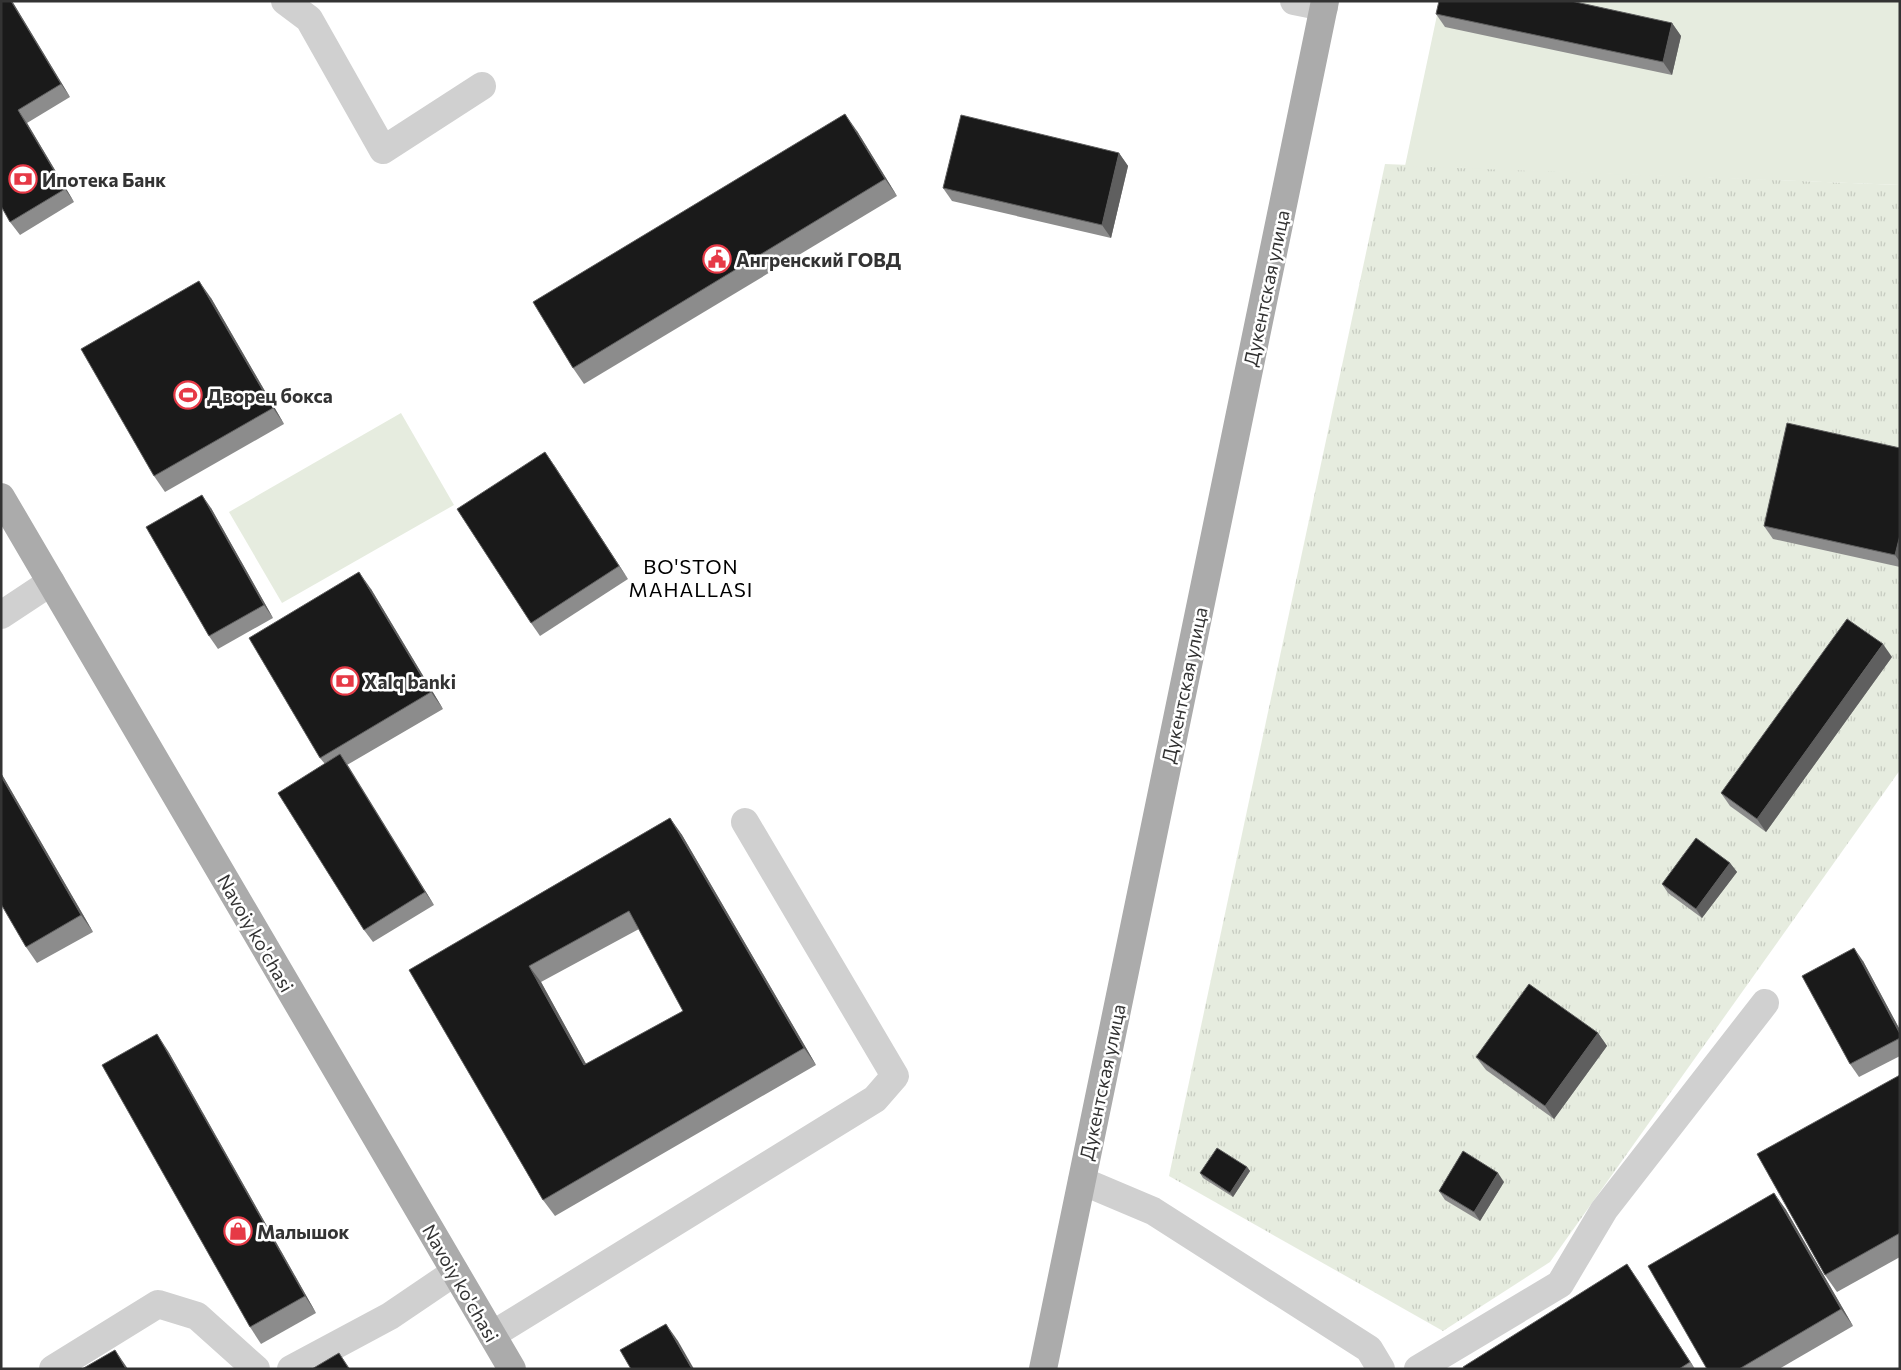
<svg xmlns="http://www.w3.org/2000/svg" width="1901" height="1370" font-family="Commissioner,sans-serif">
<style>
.grass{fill:url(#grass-tufts)}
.garden{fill:#e6ecdf}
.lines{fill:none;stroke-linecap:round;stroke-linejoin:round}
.minor{stroke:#d0d0d0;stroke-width:28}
.major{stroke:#ababab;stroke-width:28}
.wall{fill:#8c8c8c;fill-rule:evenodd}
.shaded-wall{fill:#5f5f5f}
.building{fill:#1a1a1a;stroke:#5f5f5f;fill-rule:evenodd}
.labels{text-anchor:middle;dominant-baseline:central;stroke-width:5;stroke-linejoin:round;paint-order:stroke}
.poi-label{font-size:19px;font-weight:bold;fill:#333;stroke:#fff;text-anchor:start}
.street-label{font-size:19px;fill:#333;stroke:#fff}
.neighbourhood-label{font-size:20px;letter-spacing:1px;fill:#000;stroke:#fff}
</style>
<defs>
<pattern id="grass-tufts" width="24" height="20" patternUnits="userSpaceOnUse" patternTransform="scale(1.25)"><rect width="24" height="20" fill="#e6ecdf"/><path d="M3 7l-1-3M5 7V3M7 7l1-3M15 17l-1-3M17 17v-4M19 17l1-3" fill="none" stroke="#c6cbc0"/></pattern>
</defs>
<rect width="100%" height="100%" fill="#fff"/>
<path class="grass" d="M1385,164L1900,185V770L1550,1262L1443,1331L1169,1176Z"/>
<g class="garden">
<path d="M1440,1H1900V185L1405,166Z"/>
<path d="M401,413L454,505L282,603L229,512Z"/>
</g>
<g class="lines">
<g class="minor">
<path d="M285,1L309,19L383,150L482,86"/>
<path d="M1294,1L1324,7"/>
<path d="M1,615L51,582"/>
<path d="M1082,1181L1153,1211L1369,1349L1381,1369"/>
<path d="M492,1335L875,1099L895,1076L745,822"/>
<path d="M53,1369L158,1304L197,1316L256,1369"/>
<path d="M291,1369L390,1316L455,1272"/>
<path d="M1418,1369L1560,1284L1604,1210L1765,1003"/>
</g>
<g class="major">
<path d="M1,497L512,1369"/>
<path d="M1043,1369L1325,1"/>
</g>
</g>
<g class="wall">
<path d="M1,1H12L70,97L27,123L74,202L20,235L10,222Z"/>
<path d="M1436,14L1672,23L1681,36L1672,75L1445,27Z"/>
<path d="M857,131L897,196L584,384L573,368Z"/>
<path d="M1119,153L1128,166L1111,238L952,201L943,188Z"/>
<path d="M211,298L284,424L165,492L154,476Z"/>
<path d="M1900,448V567L1773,539L1764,526Z"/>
<path d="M554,465L628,579L540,636L531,623Z"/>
<path d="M211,508L273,618L218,649L209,636Z"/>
<path d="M371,589L443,709L347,765L434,905L373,942L364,930L325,764L320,758Z"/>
<path d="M1892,657L1766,832L1730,806L1721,793Z"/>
<path d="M1,773L93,932L37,963L26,947Z"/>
<path d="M670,818L682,835L816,1065L555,1216L543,1200L409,970ZM639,929L683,1011L586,1064L541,982Z"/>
<path d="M1730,863L1737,872L1702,918L1668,893L1662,884Z"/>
<path d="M1863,961L1900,1030V1056L1859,1077L1850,1064Z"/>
<path d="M1598,1033L1607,1046L1554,1119L1486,1070L1476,1057Z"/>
<path d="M168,1051L316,1313L261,1344L250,1327Z"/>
<path d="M1900,1075V1257L1837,1292L1825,1275Z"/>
<path d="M1247,1167L1250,1171L1233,1197L1203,1178L1200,1173Z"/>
<path d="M1504,1182L1480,1221L1445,1200L1439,1191Z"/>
<path d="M1774,1193L1786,1210L1853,1326L1779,1369H1707Z"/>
<path d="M1638,1280L1695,1369H1464Z"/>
</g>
<g class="shaded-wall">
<path d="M11,1H12L70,97L61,84Z"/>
<path d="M1672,23L1681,36L1672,75L1663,62Z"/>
<path d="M18,110L27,123L74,202L65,189Z"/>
<path d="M845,114L857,131L897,196L885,179Z"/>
<path d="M1119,153L1128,166L1111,238L1102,225Z"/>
<path d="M199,281L211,298L284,424L273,408Z"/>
<path d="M545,452L554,465L628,579L619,566Z"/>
<path d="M202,495L211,508L273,618L264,605Z"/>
<path d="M1900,535V562L1895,555Z"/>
<path d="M359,572L371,589L443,709L431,692Z"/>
<path d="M1883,644L1892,657L1766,832L1757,819Z"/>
<path d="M340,754L349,767L434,905L425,892Z"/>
<path d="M1,773L93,932L81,915L1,776Z"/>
<path d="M670,818L682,835L816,1065L804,1048Z"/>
<path d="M1730,863L1737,872L1702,918L1696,909Z"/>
<path d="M1854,948L1863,961L1900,1030V1034Z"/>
<path d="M529,966L541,982L596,1082L584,1065Z"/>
<path d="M1598,1033L1607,1046L1554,1119L1545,1106Z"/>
<path d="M157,1034L168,1051L316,1313L305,1296Z"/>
<path d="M1247,1167L1250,1171L1233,1197L1230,1193Z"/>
<path d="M1498,1173L1504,1182L1480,1221L1474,1212Z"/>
<path d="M1774,1193L1786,1210L1853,1326L1841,1309Z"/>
<path d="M1627,1264L1638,1280L1695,1369L1690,1362Z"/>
<path d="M666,1324L678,1341L694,1369H692Z"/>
<path d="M115,1350L128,1369H126Z"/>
<path d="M339,1353L350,1369H349Z"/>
</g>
<g class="building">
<path d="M1,1H11L61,84L18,110L65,189L10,222L1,206Z"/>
<path d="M1439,1H1571L1672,23L1663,62L1436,14Z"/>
<path d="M845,114L885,179L573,368L533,302Z"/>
<path d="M961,115L1119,153L1102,225L943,188Z"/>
<path d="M199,281L273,408L154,476L81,349Z"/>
<path d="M1787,423L1900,448V535L1895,555L1764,526Z"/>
<path d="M545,452L619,566L531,623L457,509Z"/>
<path d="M202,495L264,605L209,636L146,527Z"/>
<path d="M359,572L431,692L320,758L249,638Z"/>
<path d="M1847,619L1883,644L1757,819L1721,793Z"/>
<path d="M340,754L425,892L364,930L278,793Z"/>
<path d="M1,776L81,915L26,947L1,904Z"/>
<path d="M670,818L804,1048L543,1200L409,970ZM629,911L683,1011L584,1065L529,966Z"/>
<path d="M1696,838L1730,863L1696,909L1662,884Z"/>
<path d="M1854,948L1900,1034V1038L1850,1064L1802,976Z"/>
<path d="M1529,984L1598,1033L1545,1106L1476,1057Z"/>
<path d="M157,1034L305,1296L250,1327L102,1065Z"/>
<path d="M1900,1075V1233L1825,1275L1757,1154Z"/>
<path d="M1217,1148L1247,1167L1230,1193L1200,1173Z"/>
<path d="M1463,1151L1498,1173L1474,1212L1439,1191Z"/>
<path d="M1774,1193L1841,1309L1739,1369H1707L1648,1266Z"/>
<path d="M1627,1264L1690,1362L1679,1369H1464L1463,1367Z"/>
<path d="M666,1324L692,1369H631L620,1350Z"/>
<path d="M115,1350L126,1369H82Z"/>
<path d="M339,1353L349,1369H312Z"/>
</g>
<defs>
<g id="bank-ring" transform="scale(1.4375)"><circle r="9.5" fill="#fff" stroke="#e63946" stroke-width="1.5"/><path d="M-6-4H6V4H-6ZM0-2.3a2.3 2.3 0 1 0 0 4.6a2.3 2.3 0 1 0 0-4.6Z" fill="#e63946"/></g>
<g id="civic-ring" transform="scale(1.4375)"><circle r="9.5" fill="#fff" stroke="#e63946" stroke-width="1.5"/><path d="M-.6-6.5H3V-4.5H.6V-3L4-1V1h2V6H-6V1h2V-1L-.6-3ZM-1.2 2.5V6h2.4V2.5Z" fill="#e63946"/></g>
<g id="stadium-ring" transform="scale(1.4375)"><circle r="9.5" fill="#fff" stroke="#e63946" stroke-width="1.5"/><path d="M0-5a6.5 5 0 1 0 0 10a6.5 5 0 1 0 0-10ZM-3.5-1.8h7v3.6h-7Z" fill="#e63946"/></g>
<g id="shop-ring" transform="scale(1.4375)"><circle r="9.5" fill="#fff" stroke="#e63946" stroke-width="1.5"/><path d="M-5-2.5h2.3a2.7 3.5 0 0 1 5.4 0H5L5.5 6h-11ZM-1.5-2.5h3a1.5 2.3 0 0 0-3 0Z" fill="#e63946"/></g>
</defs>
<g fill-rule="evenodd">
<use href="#bank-ring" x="23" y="179"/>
<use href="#civic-ring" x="717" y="259"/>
<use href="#stadium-ring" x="188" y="395"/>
<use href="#bank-ring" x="345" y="681"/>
<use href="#shop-ring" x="238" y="1231"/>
</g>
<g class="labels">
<g class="poi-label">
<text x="42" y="179">Ипотека Банк</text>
<text x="736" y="259">Ангpенский ГОВД</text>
<text x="207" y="395">Дворец бокса</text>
<text x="364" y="681">Xalq banki</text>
<text x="257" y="1231">Малышок</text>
</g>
<g class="street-label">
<text transform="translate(1266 288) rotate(-78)">Дукентская улица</text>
<text transform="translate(1184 685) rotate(-78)">Дукентская улица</text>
<text transform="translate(256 933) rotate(60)">Navoiy ko'chasi</text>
<text transform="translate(1102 1082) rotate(-78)">Дукентская улица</text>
<text transform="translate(461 1283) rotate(60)">Navoiy ko'chasi</text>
</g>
<g class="neighbourhood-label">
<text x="691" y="566">BO'STON<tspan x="691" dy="23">MAHALLASI</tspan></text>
</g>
</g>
<rect width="1901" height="1370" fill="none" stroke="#333333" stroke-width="5"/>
</svg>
